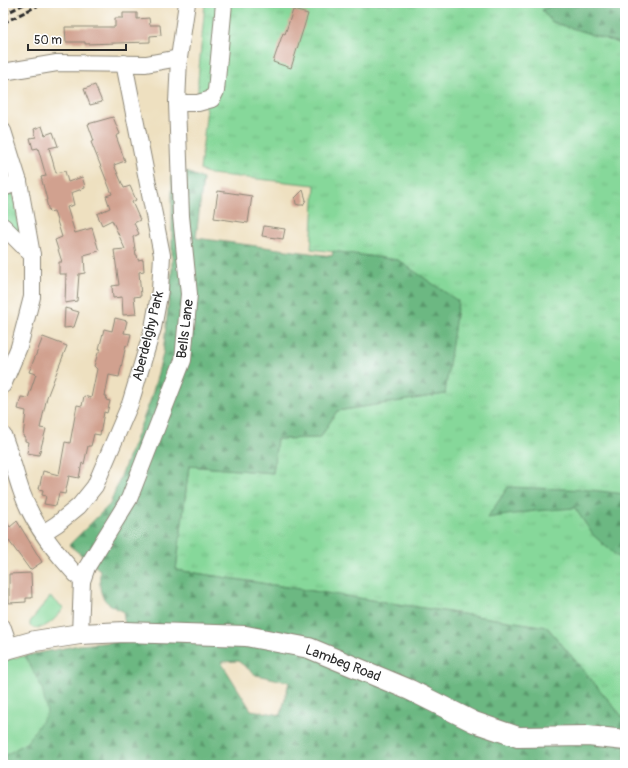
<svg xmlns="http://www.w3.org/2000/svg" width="628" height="768" font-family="Pangolin,sans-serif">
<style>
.grass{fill:url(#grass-tufts);stroke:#588262}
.forest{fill:url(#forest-firs);stroke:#4c7256;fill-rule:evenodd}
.garden{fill:#86d89a;stroke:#588262}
.building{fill:#d1a18f}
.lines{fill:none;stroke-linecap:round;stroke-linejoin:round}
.minor-casing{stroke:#8c8676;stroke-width:18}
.major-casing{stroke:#8c8676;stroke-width:22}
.minor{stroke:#fff;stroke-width:16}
.major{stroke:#fff;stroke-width:20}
.rail{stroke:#2b2b2b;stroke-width:3;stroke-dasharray:6 3;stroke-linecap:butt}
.labels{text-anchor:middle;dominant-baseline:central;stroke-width:3;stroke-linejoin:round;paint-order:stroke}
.street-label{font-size:14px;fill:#2b2b2b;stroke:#fff}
</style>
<defs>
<pattern id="grass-tufts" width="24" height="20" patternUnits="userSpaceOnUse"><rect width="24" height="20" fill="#86d89a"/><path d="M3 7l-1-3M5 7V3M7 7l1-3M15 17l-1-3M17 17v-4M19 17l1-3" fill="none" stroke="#74ba85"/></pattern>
<pattern id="forest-firs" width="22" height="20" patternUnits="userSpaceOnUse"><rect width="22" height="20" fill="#6cb882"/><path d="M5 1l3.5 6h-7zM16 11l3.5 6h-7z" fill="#59966b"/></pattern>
</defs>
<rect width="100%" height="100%" fill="#fff"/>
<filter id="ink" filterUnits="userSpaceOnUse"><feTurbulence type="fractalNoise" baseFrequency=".025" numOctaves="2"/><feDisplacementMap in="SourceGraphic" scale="8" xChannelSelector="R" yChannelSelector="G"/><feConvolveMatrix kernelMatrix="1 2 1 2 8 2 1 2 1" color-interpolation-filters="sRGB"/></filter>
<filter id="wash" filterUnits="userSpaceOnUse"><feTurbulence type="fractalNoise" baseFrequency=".012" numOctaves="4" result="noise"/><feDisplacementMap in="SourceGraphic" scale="16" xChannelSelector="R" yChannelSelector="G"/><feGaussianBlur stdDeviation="0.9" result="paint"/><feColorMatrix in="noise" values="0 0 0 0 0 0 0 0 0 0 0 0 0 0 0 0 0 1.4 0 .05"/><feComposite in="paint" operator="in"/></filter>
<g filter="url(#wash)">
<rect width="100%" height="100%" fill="#eee0c0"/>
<g class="grass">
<path d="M205,3H625V720L547,627L176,570L189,466L273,473L277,439L320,438L337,411L445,394L398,260L311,249L315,185L210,174L200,170L207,108L198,103V80Z"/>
<path d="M13,193L22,239L3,220V196Z"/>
</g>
<g class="forest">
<path d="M556,3H625V45L552,22L542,10Z"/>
<path d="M172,172H187L203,179L196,238L332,256L333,251L398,260L458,301L445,394L337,411L320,438L277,439L273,473L189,466L176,570L547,627L625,720V765H9L3,757L27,742L42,688L25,656L79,645L127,641L123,611C100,603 99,593 100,570L69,545L110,504L151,399L163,354L172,270ZM238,661L256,675L289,682L281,715L251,710L221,662Z"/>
<path d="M508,487L591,490L625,494V560L620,559L593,535L575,508L535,511L487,518Z"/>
</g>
<g class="garden">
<path d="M50,597L64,608C57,617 43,634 30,626V622Z"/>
<path d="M25,656L42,688L47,713L27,742L3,757V660Z"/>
</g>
<g id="blocks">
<g class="building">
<path d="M293,10L308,14L291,68L273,62L283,33L285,34Z"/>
<path d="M123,13H137V19L149,18L150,25H160L161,35L150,36V42L85,44V42H66L65,27H115V18H123Z"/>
<path d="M95,85L102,102L90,105L84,89Z"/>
<path d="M113,117L120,134L116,136L125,161L114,165L124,188L130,186L136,200L132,202L140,220L134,223L139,234L133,237L136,255H137L138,260L143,259L144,271L139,272L141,296L134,297L136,314L123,315L122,297L113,298L112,286L119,285L114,250L125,249L112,220L102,225L97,214L110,208L106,196L112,194L91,142L94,141L88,124Z"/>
<path d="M42,126L45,135L53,132L58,146L49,148L56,173L65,171L68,182L82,177L84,183L85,188L71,193L74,205L67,207L75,233L92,228L99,251L84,255L85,273L79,274L77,301L65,303L66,274H59V262H62L55,240L62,237L54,211L49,212L46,200H47L41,177L46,176L38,148L33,149L30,138L36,137L34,129Z"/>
<path d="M303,190L306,200L303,205H299L296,204L295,198Z"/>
<path d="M218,191L252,196L248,223L214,218Z"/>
<path d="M264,226L285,229L283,239L262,236Z"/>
<path d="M65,308L79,312L74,327L64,328Z"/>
<path d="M115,318L127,321L124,333L131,334L128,346L126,345L119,377L109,375L105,396H107L106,400L110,401L107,413L104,412L100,435L94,434L91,446H88L84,464L82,463L79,478L69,476L65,494L59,493L56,506L44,504L46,496L42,495L43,490L39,489L43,471L59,475L65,442L70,443L77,405L82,406L84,396L91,398L97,369L94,366L98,353L101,349H99L104,329L112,331Z"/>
<path d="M43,337L67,346L47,397L40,428L46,429L39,455L27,453L29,442L25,441V437L23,436L26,411L18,409L21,397L28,398L36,374L29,372Z"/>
<path d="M3,517L10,527L17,521L42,562L30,570L9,541L3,546Z"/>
<path d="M31,573L32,598H26V602L9,603V574Z"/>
</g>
</g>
</g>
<g filter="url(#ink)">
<use href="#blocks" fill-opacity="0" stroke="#8c8676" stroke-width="1"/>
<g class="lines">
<g class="minor-casing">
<g id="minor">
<path d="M3,72L57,63L146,64L179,58"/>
<path d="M177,103H198L212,99L216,91L224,3"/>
<path d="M3,131L19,182L32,255V297L19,347L3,385"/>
<path d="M3,188L19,182"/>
<path d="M3,226L32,255"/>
<path d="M3,435C11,454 15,474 22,493C34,527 58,556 82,581"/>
<path d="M43,533L57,524L79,506L95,486L130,404L153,328L160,290L162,255L124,63"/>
<path d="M3,628L10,648"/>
<path d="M80,634L82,581L87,567L129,499L183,360L189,294L181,216L177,103L179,58L187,3"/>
</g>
</g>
<g class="major-casing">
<path id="major" d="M3,650L35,641L80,634L125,632L246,636L309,648L410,690L474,722L518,737L588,736L625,740"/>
</g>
<use href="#minor" class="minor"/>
<use href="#major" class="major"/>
<g class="rail">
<path d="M3,15L26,3"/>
<path d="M3,23L43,3"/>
</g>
</g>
</g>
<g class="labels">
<g class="street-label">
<text transform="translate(185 329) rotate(-83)">Bells Lane</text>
<text transform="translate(148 336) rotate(-76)">Aberdelghy Park</text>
<text transform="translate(343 663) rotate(21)">Lambeg Road</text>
</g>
</g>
<rect width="628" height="768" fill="none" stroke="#fff" stroke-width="16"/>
<path d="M28 44v6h98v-6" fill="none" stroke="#2b2b2b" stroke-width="2"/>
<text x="34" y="44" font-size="12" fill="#2b2b2b" stroke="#ffffff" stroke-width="3" paint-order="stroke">50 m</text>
</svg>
